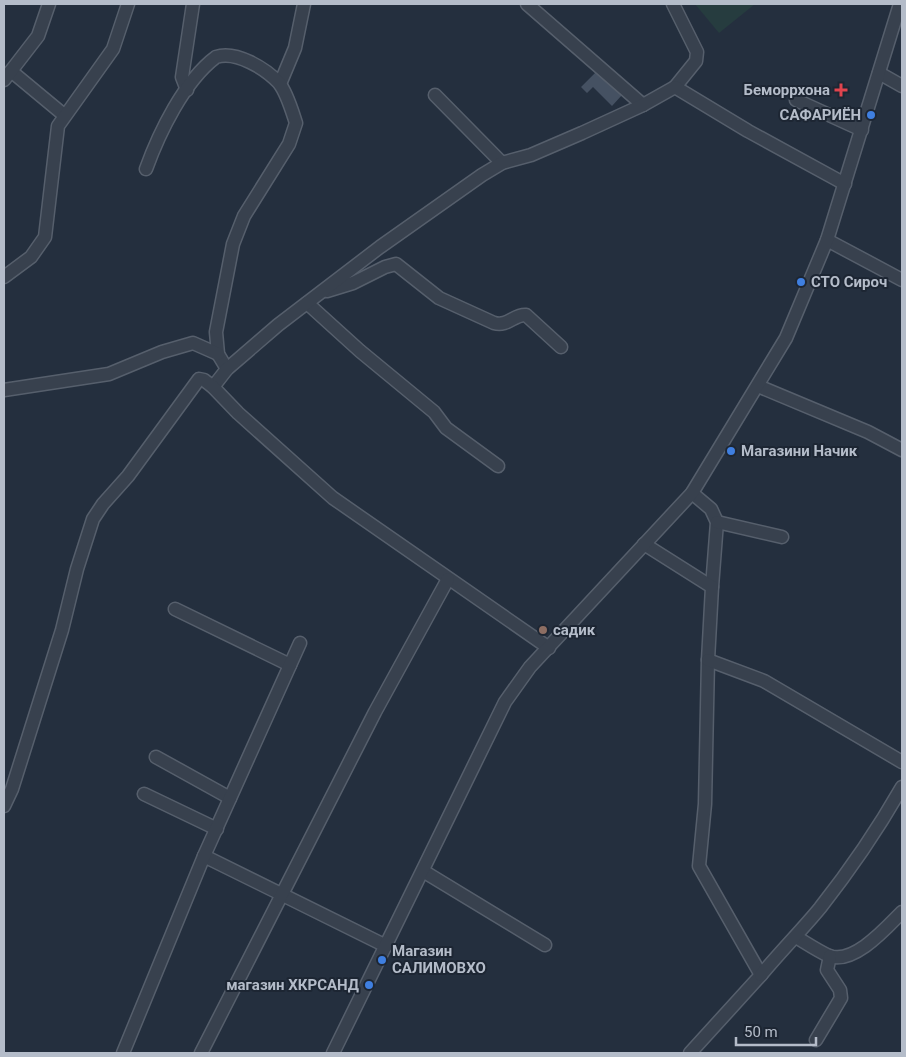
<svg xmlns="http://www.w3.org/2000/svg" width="906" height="1057" font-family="Roboto,sans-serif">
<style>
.green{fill:#263c3f}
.building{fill:#455162}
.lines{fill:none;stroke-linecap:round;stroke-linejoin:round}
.minor-casing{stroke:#565f6c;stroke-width:15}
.minor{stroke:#38414e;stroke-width:12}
.health-dot{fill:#e0444e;stroke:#1d2633;stroke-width:2}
.shop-dot{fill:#3f7fe0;stroke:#1d2633;stroke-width:2}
.education-dot{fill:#8d6e63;stroke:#1d2633;stroke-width:2}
.labels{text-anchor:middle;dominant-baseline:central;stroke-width:4;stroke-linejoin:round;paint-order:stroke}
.poi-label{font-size:15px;font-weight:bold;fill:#b4bcc9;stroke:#1d2633;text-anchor:start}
</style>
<rect width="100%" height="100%" fill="#242f3e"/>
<path class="green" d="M695,4H755L719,33Z"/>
<path class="building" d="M596,72L622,95L612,106L593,87L587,93L581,87Z"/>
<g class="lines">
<g class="minor-casing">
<g id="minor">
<path d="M527,4L643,105"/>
<path d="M673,4L697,52L696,61L675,87"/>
<path d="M11,71L64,115"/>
<path d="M879,73L902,86"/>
<path d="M4,80L38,36L49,4"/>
<path d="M280,84L295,48L304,4"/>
<path d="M187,90L182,77L193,4"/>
<path d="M435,95L502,163"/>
<path d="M796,100L862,130"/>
<path d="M146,169C159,133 184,81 216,57C236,50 266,69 279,83C287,93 292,111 296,123L289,144L244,216L233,244L216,332L218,354L227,369"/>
<path d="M827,240L902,280"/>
<path d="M4,277L31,257L45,237L58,126L113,49L128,4"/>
<path d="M327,291L353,283L385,267L396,264L439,298L494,323C508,327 514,314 526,315L561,347"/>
<path d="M307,303L360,351L434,412L446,428L498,466"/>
<path d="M758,386L868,432L902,450"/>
<path d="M213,387L227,369L278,325L380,247L482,175L502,163L531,155L582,133L643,105L675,87L748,131L845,184"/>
<path d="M4,390L109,374L162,352L193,343L218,354"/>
<path d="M692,493L711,509L717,522L712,587"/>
<path d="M717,522L782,537"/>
<path d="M644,544L712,587L708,660L705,804L699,866L761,975L690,1053"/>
<path d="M175,609L290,665"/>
<path d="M708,660L764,681L902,762"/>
<path d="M156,757L230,798"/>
<path d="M144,794L217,829"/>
<path d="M4,806L12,789L62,630L77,569L93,519L103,504L128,476L199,379L204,380L213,387L238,413L333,498L549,648"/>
<path d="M204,856L386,946"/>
<path d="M423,871L545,945"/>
<path d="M796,937C806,943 818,951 829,956C854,965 887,927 902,912"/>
<path d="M761,975C780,952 801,931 820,908C850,870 878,829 902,787"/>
<path d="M816,1040L841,998L840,990L827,970L830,956"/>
<path d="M123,1053L204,856L300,643"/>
<path d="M201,1053L375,712L448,579"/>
<path d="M333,1053L505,702L530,667L692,493L786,338L827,240L900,4"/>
</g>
</g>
<use href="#minor" class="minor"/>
</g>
<path class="health-dot" d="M838.5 82.5h5v5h5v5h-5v5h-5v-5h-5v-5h5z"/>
<g class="shop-dot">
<circle cx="871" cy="115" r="5"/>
<circle cx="801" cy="282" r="5"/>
<circle cx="731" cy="451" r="5"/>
<circle cx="382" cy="960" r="5"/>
<circle cx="369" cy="985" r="5"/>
</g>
<circle class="education-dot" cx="543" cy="630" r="5"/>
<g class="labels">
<g class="poi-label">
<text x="830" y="90" text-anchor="end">Беморрхона</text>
<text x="861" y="115" text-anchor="end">САФАРИЁН</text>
<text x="811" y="282">СТО Сироч</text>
<text x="741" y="451">Магазини Начик</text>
<text x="553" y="630">садик</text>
<text x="392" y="951">Магазин<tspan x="392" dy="17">САЛИМОВХО</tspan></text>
<text x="359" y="985" text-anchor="end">магазин ХКРСАНД</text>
</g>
</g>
<rect width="906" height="1057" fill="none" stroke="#b4bcc9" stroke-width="10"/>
<path d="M736 1037v8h80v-8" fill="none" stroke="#b4bcc9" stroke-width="2.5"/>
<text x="744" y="1037" font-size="15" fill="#b4bcc9" stroke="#1d2633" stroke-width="4" paint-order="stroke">50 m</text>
</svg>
